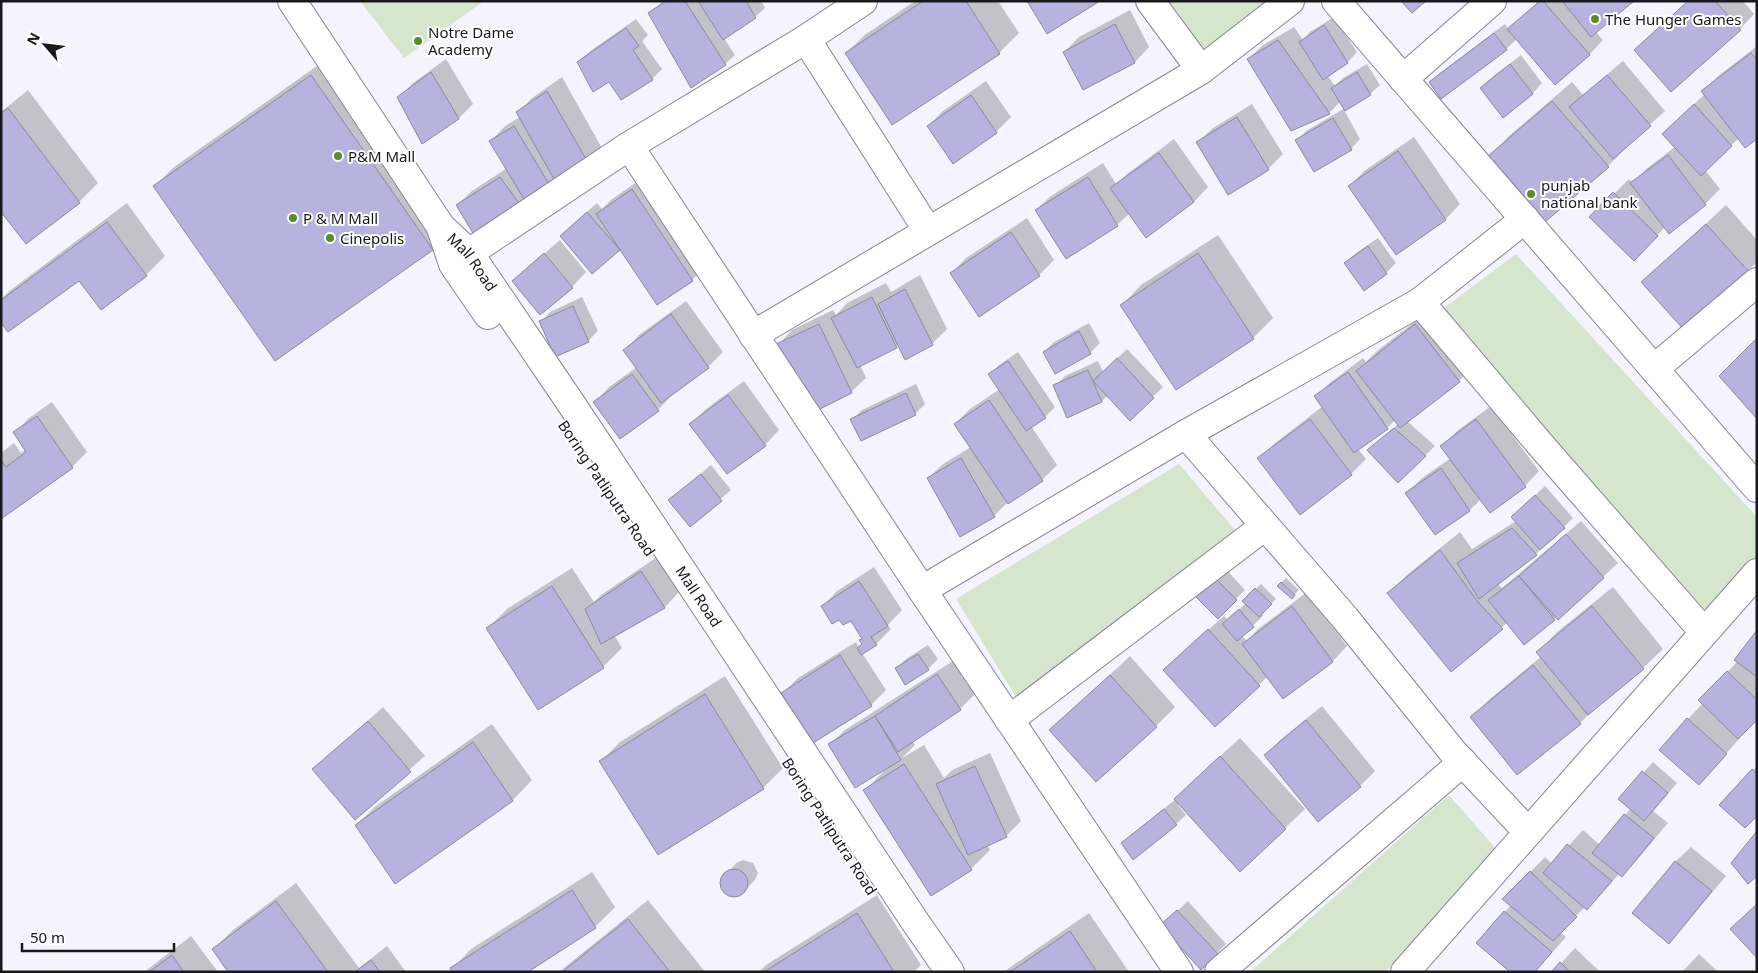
<svg xmlns="http://www.w3.org/2000/svg" width="1758" height="973" font-family="'Noto Sans',sans-serif">
<style>
.green{fill:#d6e6cd}
.shadow{fill:#0003}
.building{fill:#b7b3df;stroke:#8c8b9b}
.lines{fill:none;stroke-linecap:round;stroke-linejoin:round}
.minor-casing{stroke:#868595;stroke-width:30}
.minor{stroke:#fff;stroke-width:28}
.poi-dot{fill:#548d29;stroke:#fff;stroke-width:2}
.labels{text-anchor:middle;dominant-baseline:central;stroke-width:4;stroke-linejoin:round;paint-order:stroke}
.poi-label{font-size:15px;fill:#18181d;stroke:#fff;text-anchor:start}
.street-label{font-size:15px;fill:#18181d;stroke:#fff}
</style>
<rect width="100%" height="100%" fill="#f4f3fe"/>
<g class="green">
<path d="M360,1H484L404,58Z"/>
<path d="M1167,1H1276L1207,53Z"/>
<path d="M1516,254L1757,517V562L1704,622L1440,311Z"/>
<path d="M1179,464L1236,531L1019,702L956,599Z"/>
<path d="M1449,795L1497,850L1385,972H1250Z"/>
</g>
<g class="shadow">
<path d="M663,1H761L765,8L755,17L724,38L735,55L725,64L650,14Z"/>
<path d="M915,1H998L1019,33L999,53L893,123L846,53L866,34Z"/>
<path d="M1539,1H1632L1596,32L1603,40L1589,55L1517,39L1506,49L1442,98L1430,82L1440,73L1505,24L1509,30Z"/>
<path d="M1688,1H1743L1754,14L1740,29L1635,50Z"/>
<path d="M1130,10L1149,47L1135,62L1083,89L1064,52L1079,37Z"/>
<path d="M1334,17L1357,52L1348,62L1327,75L1335,86L1343,78L1367,64L1380,85L1370,94L1344,110L1360,139L1351,149L1297,140L1306,131L1345,108L1341,101L1329,113L1248,59L1263,45L1294,27L1303,40L1310,32Z"/>
<path d="M636,19L648,35L642,41L662,69L652,79L621,98L609,80L579,62L589,52Z"/>
<path d="M1757,46V137L1739,138L1705,170L1720,189L1705,204L1669,232L1665,227L1634,260L1591,217L1629,179L1633,183L1646,169L1675,147L1678,119L1705,94L1703,91L1718,76Z"/>
<path d="M1521,55L1542,83L1533,93L1503,116L1481,88L1491,78Z"/>
<path d="M331,56L452,229L432,249L275,359L155,186L174,167Z"/>
<path d="M446,59L473,104L459,118L422,142L399,98L413,83Z"/>
<path d="M1623,61L1665,111L1626,146L1627,147L1608,166L1490,156L1509,136L1572,82L1583,95Z"/>
<path d="M562,77L603,150L523,208L457,205L472,191L507,168L491,141L505,126L520,117L518,112L532,98Z"/>
<path d="M986,81L1011,117L996,132L928,126L943,111Z"/>
<path d="M28,90L98,183L79,202L1,210V112Z"/>
<path d="M1252,104L1283,154L1268,169L1198,142L1213,128Z"/>
<path d="M1414,137L1460,204L1446,219L1397,253L1350,186L1364,171Z"/>
<path d="M1174,139L1208,187L1194,202L1146,236L1130,213L1117,225L1036,210L1051,196L1103,163L1116,184L1127,174Z"/>
<path d="M647,175L707,265L692,280L657,303L620,248L593,272L571,226L597,203L602,209L612,199Z"/>
<path d="M127,203L165,256L146,275L79,279L1,321V299L12,289Z"/>
<path d="M1726,205L1757,240V262L1748,271L1643,282Z"/>
<path d="M1027,218L1054,260L1039,275L952,273L966,258Z"/>
<path d="M1218,235L1273,318L1253,338L1177,388L1122,305L1141,285Z"/>
<path d="M1378,238L1396,263L1386,273L1346,263L1356,253Z"/>
<path d="M560,240L586,272L572,287L513,281Z"/>
<path d="M920,275L947,329L932,344H899L860,365L866,378L851,392L778,345L792,330L833,310L836,315L847,303L886,283L891,292Z"/>
<path d="M582,297L598,331L588,341L541,322L550,312Z"/>
<path d="M686,301L723,352L708,367L671,394L672,395L658,410L595,402L609,387L637,367L625,350L639,335Z"/>
<path d="M1435,306L1479,361L1459,381L1407,421L1435,446L1398,481L1369,450L1398,424L1395,420L1387,428L1358,449L1366,459L1351,474L1300,513L1259,459L1274,444L1323,406L1316,396L1331,382L1363,358L1366,362L1377,351Z"/>
<path d="M1089,323L1100,343L1090,353L1055,372L1044,352L1054,342Z"/>
<path d="M1127,349L1163,387L1130,419L1108,395L1102,401L1055,386L1065,376L1098,361L1103,372Z"/>
<path d="M1018,352L1055,407L1045,417L1031,426L1057,465L1042,480L1008,502L994,516L928,478L943,464L971,447L955,424L970,409L1000,389L990,374L999,365Z"/>
<path d="M744,381L779,430L765,445L691,424L706,409Z"/>
<path d="M916,384L925,404L915,414L861,439L852,420L862,410Z"/>
<path d="M52,402L87,452L72,467L1,517V453L14,443L21,453L26,449L15,433L29,418Z"/>
<path d="M1491,406L1539,471L1525,486L1481,499L1470,510L1435,533L1407,493L1422,478L1451,458L1442,446L1457,431Z"/>
<path d="M711,465L731,490L690,525L670,500Z"/>
<path d="M1545,486L1573,518L1536,554L1497,583L1502,588L1581,521L1618,563L1603,577L1554,619L1508,622L1451,670L1389,593L1408,574L1460,532L1472,549L1516,521L1522,508Z"/>
<path d="M657,557L679,592L665,607L614,635L622,648L603,667L488,628L507,609L572,568L594,602L601,595Z"/>
<path d="M1222,565L1245,590L1218,617L1194,593Z"/>
<path d="M874,567L902,610L888,625L891,629L876,644L862,653L886,690L871,705L813,741L783,693L798,678L856,642L859,647L863,643L861,640L863,638L851,619L823,606L837,591Z"/>
<path d="M1286,578L1299,590L1292,597L1281,583Z"/>
<path d="M1261,584L1276,599L1261,614L1263,616L1242,636L1247,641L1258,629L1307,592L1347,646L1333,661L1284,698L1268,676L1259,685L1180,655L1224,616L1228,620L1246,603L1244,601Z"/>
<path d="M1613,587L1663,649L1643,668L1595,708L1580,723L1472,717L1491,698L1542,656L1538,652L1557,632Z"/>
<path d="M1757,632V719L1739,737L1740,738L1699,784L1688,719L1703,703L1700,700L1738,661Z"/>
<path d="M928,645L938,659L928,669L897,668L906,659Z"/>
<path d="M1130,656L1175,707L1156,726L1051,730Z"/>
<path d="M953,661L975,694L960,709L912,741L915,745L902,758L924,745L944,778L952,770L990,753L1021,821L1006,836L987,844L990,850L971,869L865,790L885,770L830,744L845,730Z"/>
<path d="M725,676L783,768L763,788L658,854L601,761L620,742Z"/>
<path d="M1322,706L1375,771L1360,786L1266,755L1280,740Z"/>
<path d="M383,707L425,756L355,818L314,769Z"/>
<path d="M492,724L532,780L513,800L396,882L356,825L376,806Z"/>
<path d="M1240,738L1305,809L1285,828L1180,804L1178,805L1186,815L1176,824L1122,843L1132,834L1176,799L1195,779Z"/>
<path d="M1653,762L1677,783L1653,811L1668,823L1636,861L1622,876L1619,874L1587,909L1585,907L1560,932L1566,937L1535,972H1511L1478,943L1511,905L1504,899L1545,857L1552,864L1583,830L1600,845L1631,808L1620,799Z"/>
<path d="M1757,766V815L1721,805Z"/>
<path d="M1691,847L1726,876L1683,927L1669,942L1633,913L1676,861Z"/>
<path d="M743,860L753,863L758,873L755,880L741,894L733,896L725,892L722,888V880L736,863Z"/>
<path d="M592,872L615,907L595,927L525,972L452,969L471,949Z"/>
<path d="M296,883L359,968L387,946L406,972H230L213,950L233,930Z"/>
<path d="M877,895L921,965L914,972H759L766,965Z"/>
<path d="M648,900L705,972H559Z"/>
<path d="M1188,901L1226,944L1217,953L1172,916Z"/>
<path d="M1089,913L1129,972H1005L1009,968Z"/>
<path d="M191,936L218,972H144Z"/>
<path d="M1575,948L1600,972H1553Z"/>
<path d="M1699,954L1718,972H1682Z"/>
</g>
<g class="building">
<path d="M666,1H685L726,65L691,88L648,13Z"/>
<path d="M698,1H746L756,18L723,40Z"/>
<path d="M923,1H966L1000,54L892,125L845,53Z"/>
<path d="M1027,1H1100L1047,34Z"/>
<path d="M1401,1H1426L1412,13Z"/>
<path d="M1540,1H1543L1590,55L1555,85L1507,29Z"/>
<path d="M1562,1H1634L1591,37Z"/>
<path d="M1688,1H1715L1741,30L1671,92L1634,50Z"/>
<path d="M1115,24L1135,63L1083,90L1063,52Z"/>
<path d="M1324,25L1348,63L1323,80L1299,42Z"/>
<path d="M626,28L639,46L633,50L653,80L621,100L609,82L593,92L577,62Z"/>
<path d="M1494,33L1507,50L1441,99L1429,82Z"/>
<path d="M1278,40L1330,114L1291,131L1247,59Z"/>
<path d="M1751,53L1757,60V139L1745,148L1701,91Z"/>
<path d="M1510,64L1533,94L1503,118L1480,88Z"/>
<path d="M431,72L459,119L422,144L397,97Z"/>
<path d="M1357,72L1371,95L1345,111L1331,88Z"/>
<path d="M311,75L433,250L275,361L153,186Z"/>
<path d="M1607,75L1651,126L1613,159L1569,107Z"/>
<path d="M547,91L590,166L558,186L516,112Z"/>
<path d="M971,95L997,133L953,164L927,126Z"/>
<path d="M1552,101L1609,167L1545,222L1488,156Z"/>
<path d="M1694,104L1732,146L1701,176L1662,134Z"/>
<path d="M8,108L80,203L26,244L1,212V113Z"/>
<path d="M1237,117L1269,170L1228,195L1196,142Z"/>
<path d="M1333,118L1352,150L1314,172L1295,140Z"/>
<path d="M514,126L552,189L527,204L489,141Z"/>
<path d="M1398,151L1446,220L1396,255L1348,186Z"/>
<path d="M1159,153L1194,202L1146,238L1110,188Z"/>
<path d="M1668,155L1706,205L1669,234L1630,183Z"/>
<path d="M500,177L523,209L476,238L456,205Z"/>
<path d="M1088,177L1118,226L1066,259L1035,210Z"/>
<path d="M632,189L693,281L657,305L596,214Z"/>
<path d="M1613,192L1658,236L1634,261L1589,217Z"/>
<path d="M587,212L620,250L592,274L560,236Z"/>
<path d="M107,222L147,276L101,310L79,281L8,332L1,323V300Z"/>
<path d="M1706,224L1749,272L1684,330L1641,282Z"/>
<path d="M1011,232L1040,276L979,317L950,273Z"/>
<path d="M1368,246L1387,274L1364,291L1344,263Z"/>
<path d="M544,253L573,288L540,315L512,281Z"/>
<path d="M1198,253L1254,339L1176,390L1120,305Z"/>
<path d="M905,289L933,345L905,360L878,304Z"/>
<path d="M872,297L897,348L857,368L831,318Z"/>
<path d="M573,306L589,342L555,357L539,321Z"/>
<path d="M671,314L709,368L661,403L623,350Z"/>
<path d="M819,324L852,393L810,414L776,344Z"/>
<path d="M1415,324L1460,382L1400,428L1356,371Z"/>
<path d="M1079,331L1091,354L1055,374L1043,352Z"/>
<path d="M1757,338V419L1719,376Z"/>
<path d="M1117,358L1154,398L1130,421L1093,381Z"/>
<path d="M1008,361L1046,418L1026,431L988,374Z"/>
<path d="M1088,370L1102,402L1067,418L1053,385Z"/>
<path d="M1348,372L1388,429L1354,453L1314,396Z"/>
<path d="M632,374L659,411L620,439L593,402Z"/>
<path d="M906,393L916,415L861,441L850,419Z"/>
<path d="M728,395L766,446L727,474L689,424Z"/>
<path d="M989,400L1043,481L1008,504L954,424Z"/>
<path d="M37,416L73,468L1,519V460L6,467L26,452L13,432Z"/>
<path d="M1310,419L1352,475L1300,515L1257,458Z"/>
<path d="M1476,419L1526,487L1490,513L1440,446Z"/>
<path d="M1394,428L1426,456L1398,483L1367,450Z"/>
<path d="M961,458L995,517L960,537L927,478Z"/>
<path d="M1441,468L1470,511L1435,535L1405,493Z"/>
<path d="M701,474L722,501L690,527L668,500Z"/>
<path d="M1535,495L1565,528L1540,550L1511,517Z"/>
<path d="M1512,528L1537,555L1479,599L1457,563Z"/>
<path d="M1566,534L1604,578L1558,620L1519,576Z"/>
<path d="M1440,550L1478,602L1503,629L1451,672L1387,593Z"/>
<path d="M641,571L665,608L601,644L585,609Z"/>
<path d="M1211,574L1237,600L1218,619L1192,593Z"/>
<path d="M1519,576L1555,620L1524,645L1488,600Z"/>
<path d="M859,581L888,626L871,637L877,645L861,655L857,648L862,644L859,640L862,639L851,621L843,625L839,620L832,624L821,606Z"/>
<path d="M1281,582L1295,595L1292,599L1277,586Z"/>
<path d="M552,586L604,668L538,710L486,628Z"/>
<path d="M1255,588L1272,604L1259,617L1242,601Z"/>
<path d="M1292,606L1333,662L1283,699L1242,644Z"/>
<path d="M1592,606L1644,669L1588,715L1536,652Z"/>
<path d="M1239,609L1254,627L1237,641L1222,624Z"/>
<path d="M1208,629L1260,686L1215,727L1163,670Z"/>
<path d="M1757,630V677L1734,660Z"/>
<path d="M918,654L929,670L905,685L895,668Z"/>
<path d="M840,655L872,706L813,743L781,693Z"/>
<path d="M1533,665L1581,724L1517,775L1470,717Z"/>
<path d="M1727,671L1757,700V720L1738,739L1698,700Z"/>
<path d="M937,674L961,710L898,752L875,716Z"/>
<path d="M1110,675L1157,727L1096,782L1049,730Z"/>
<path d="M705,694L764,789L658,855L599,761Z"/>
<path d="M875,716L901,760L855,788L828,744Z"/>
<path d="M1687,718L1727,754L1699,785L1659,750Z"/>
<path d="M1306,720L1361,787L1318,822L1264,755Z"/>
<path d="M368,721L411,772L355,820L312,769Z"/>
<path d="M473,742L513,801L395,884L355,825Z"/>
<path d="M1220,756L1286,829L1240,872L1174,799Z"/>
<path d="M904,764L972,870L931,896L863,790Z"/>
<path d="M975,766L1007,837L968,855L936,784Z"/>
<path d="M1752,769L1757,773V816L1745,828L1719,805Z"/>
<path d="M1642,771L1668,793L1644,821L1618,799Z"/>
<path d="M1164,809L1177,825L1133,860L1121,843Z"/>
<path d="M1624,814L1654,838L1622,877L1592,853Z"/>
<path d="M1757,831V876L1748,884L1731,863Z"/>
<path d="M1567,844L1612,881L1587,910L1543,873Z"/>
<path d="M1675,861L1712,891L1669,944L1632,913Z"/>
<circle cx="734" cy="883" r="14"/>
<path d="M1530,871L1577,917L1553,941L1502,899Z"/>
<path d="M572,890L596,928L528,972H452L450,968Z"/>
<path d="M276,901L328,972H228L212,949Z"/>
<path d="M1757,904V958L1730,929Z"/>
<path d="M1177,910L1218,954L1201,970L1160,925Z"/>
<path d="M1504,911L1552,952L1535,972H1510L1476,943Z"/>
<path d="M857,913L894,972H764Z"/>
<path d="M628,919L670,972H562Z"/>
<path d="M1070,931L1097,972H1010Z"/>
<path d="M172,955L184,972H149Z"/>
<path d="M371,960L380,972H355Z"/>
<path d="M1560,962L1570,972H1551Z"/>
</g>
<g class="lines">
<g class="minor-casing">
<g id="minor">
<path id="s1" d="M292,1L441,227L469,253L570,402L916,923L950,972"/>
<path d="M1150,1L1201,70"/>
<path d="M1336,1L1757,488"/>
<path d="M806,39L928,231"/>
<path d="M1403,79L1492,1"/>
<path d="M629,146L922,590L1179,972"/>
<path d="M441,228L453,264L488,315"/>
<path d="M454,263L629,146L806,39L863,1"/>
<path d="M1420,302L1545,450L1704,632"/>
<path d="M753,335L1201,70L1290,1"/>
<path d="M1654,369L1757,282"/>
<path d="M1186,434L1345,618L1453,752L1528,832"/>
<path d="M922,590L1186,434L1420,302L1525,219"/>
<path d="M1009,720L1265,526"/>
<path d="M1219,972L1463,762"/>
<path d="M1405,972L1757,573"/>
</g>
</g>
<use href="#minor" class="minor"/>
</g>
<g class="poi-dot">
<circle cx="1595" cy="19" r="5"/>
<circle cx="418" cy="41" r="5"/>
<circle cx="338" cy="156" r="5"/>
<circle cx="1531" cy="194" r="5"/>
<circle cx="293" cy="218" r="5"/>
<circle cx="330" cy="238" r="5"/>
</g>
<g class="labels">
<g class="poi-label">
<text x="1605" y="19">The Hunger Games</text>
<text x="428" y="32">Notre Dame<tspan x="428" dy="17">Academy</tspan></text>
<text x="348" y="156">P&amp;M Mall</text>
<text x="1541" y="185">punjab<tspan x="1541" dy="17">national bank</tspan></text>
<text x="303" y="218">P &amp; M Mall</text>
<text x="340" y="238">Cinepolis</text>
</g>
<g class="street-label">
<text stroke="none"><textPath href="#s1" startOffset="318">Mall Road</textPath></text>
<text transform="translate(607 488) rotate(56)">Boring Patliputra Road</text>
<text stroke="none"><textPath href="#s1" startOffset="722">Mall Road</textPath></text>
<text transform="translate(830 826) rotate(57)">Boring Patliputra Road</text>
</g>
</g>
<rect width="1758" height="973" fill="none" stroke="#18181d" stroke-width="5"/>
<g transform="translate(45 45) rotate(298)" stroke="#ffffff" stroke-width="4" paint-order="stroke">
<path d="M0-4L9 19L0 12L-9 19Z" fill="#18181d"/>
<text y="-8" font-size="14" font-weight="bold" text-anchor="middle" fill="#18181d">N</text>
</g>
<path d="M22 943v8h152v-8" fill="none" stroke="#18181d" stroke-width="2.5"/>
<text x="30" y="943" font-size="15" fill="#18181d" stroke="#ffffff" stroke-width="4" paint-order="stroke">50 m</text>
</svg>
